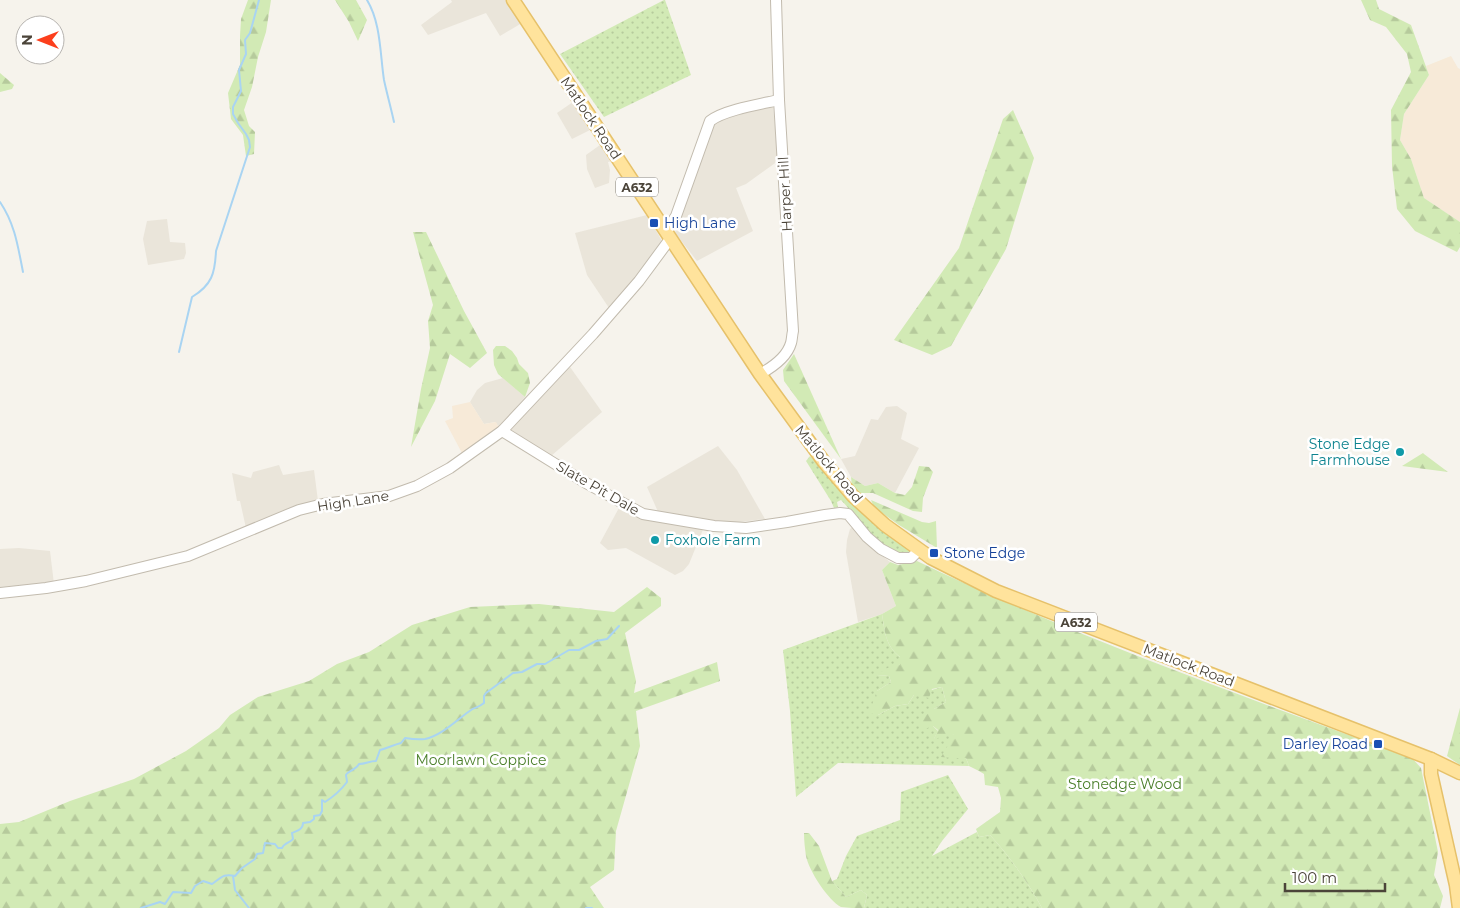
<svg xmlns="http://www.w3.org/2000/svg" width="1460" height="908" font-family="Montserrat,sans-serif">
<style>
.residential{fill:#eae5da}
.commercial{fill:#f7ead8}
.grass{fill:url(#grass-dots)}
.forest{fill:url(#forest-firs)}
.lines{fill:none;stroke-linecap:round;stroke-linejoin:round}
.stream{stroke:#a9d4f2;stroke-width:2}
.minor-casing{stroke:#c2bbae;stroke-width:12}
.major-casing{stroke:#e6c16a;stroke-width:15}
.minor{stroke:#fff;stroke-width:10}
.major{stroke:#ffe39c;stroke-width:12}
.transit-dot{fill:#1a4fb4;stroke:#fff;stroke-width:2}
.culture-dot{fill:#0f9aa8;stroke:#fff;stroke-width:2}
.labels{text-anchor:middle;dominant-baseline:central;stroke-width:5;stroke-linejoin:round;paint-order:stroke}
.shield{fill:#fff;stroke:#817c74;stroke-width:1}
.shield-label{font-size:12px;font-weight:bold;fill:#4b4439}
.street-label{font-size:14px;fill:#4b4439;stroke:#fff}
.transit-label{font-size:14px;fill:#164399;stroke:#fff;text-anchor:start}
.culture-label{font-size:14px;fill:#0d838f;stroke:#fff;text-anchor:end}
.park-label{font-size:14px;fill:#4a7f2a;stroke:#fff}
</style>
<defs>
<pattern id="grass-dots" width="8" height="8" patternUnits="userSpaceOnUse" patternTransform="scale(1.25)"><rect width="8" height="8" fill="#d2eab5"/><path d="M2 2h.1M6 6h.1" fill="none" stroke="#b6ca9c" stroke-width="1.8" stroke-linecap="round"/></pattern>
<pattern id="forest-firs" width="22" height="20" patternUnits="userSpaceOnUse" patternTransform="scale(1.25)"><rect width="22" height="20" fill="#d2eab5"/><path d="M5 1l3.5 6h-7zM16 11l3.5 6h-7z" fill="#b6ca9c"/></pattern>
</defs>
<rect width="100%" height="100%" fill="#f6f3ec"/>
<g class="residential">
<path d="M451,0H507L522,23L500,36L486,13L428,35L421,25L452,2Z"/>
<path d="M573,102L592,129L572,139L557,113Z"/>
<path d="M773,106L778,161L746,184L736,188L753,231L697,261L675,233L712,125L718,120Z"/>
<path d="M600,145L603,146L612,161L608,162L610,170L609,183L595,188L587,169L586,155Z"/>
<path d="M647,215L662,241V243L653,257L609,308L587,275L575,233Z"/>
<path d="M167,219L170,242L185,243L186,253L184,259L148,265L143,239L147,221Z"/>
<path d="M570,367L602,412L551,456L510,429Z"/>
<path d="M503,378L525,397L500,426H498L495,422L484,424L470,402L477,390L485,383Z"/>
<path d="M897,406L907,413L901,439L919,448L895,493L878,483L865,486L851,477L841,459L855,456L871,419L878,420L886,407Z"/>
<path d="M718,446L737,470L765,519L732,523L659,514L647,487Z"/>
<path d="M279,465L283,475L314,470L318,501L246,528L240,501H237L232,473L251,478L253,472Z"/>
<path d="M620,506L704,527L689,564L683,571L675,575L626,548L608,550L600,543Z"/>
<path d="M854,526L867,544L890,562L882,570L896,606L882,614L858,622L846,552L847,540L850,529Z"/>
<path d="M19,548L50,551L54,584L0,587V549Z"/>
</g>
<g class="commercial">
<path d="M1451,56L1458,68L1460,69V222L1424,198L1411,159L1400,140L1404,114L1429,75L1426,66Z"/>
<path d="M470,402L484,424L496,422L498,426H500L463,455L445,421L453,418L452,406Z"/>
</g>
<g class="grass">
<path d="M664,0H665L691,75L604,117L560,54Z"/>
<path d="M810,456L843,492L908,548L909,552L906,554C884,554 856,516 841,500L837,502L838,507L834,508L831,501L806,461Z"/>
<path d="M882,614C885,632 885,645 900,657V665L877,675L889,676L891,682L877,691L878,715L895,706L908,704L914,695L942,687L946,702L934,709L933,726L938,731L934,739L947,732L955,735L950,745L954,758H966L969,766L838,763L796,797L790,711L783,650Z"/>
<path d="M948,775L968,809L942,841L932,856L977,832L979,837L990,835C1010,857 1028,882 1042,908H864L867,895L861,890L846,897L832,881L837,879L846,856L857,836L900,820L901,792Z"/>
</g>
<g class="forest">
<path d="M248,0H271L266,32L258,57L252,87L244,110L249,126L255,132L254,154L246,156L243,135L231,119L228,93L240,65V36L241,19Z"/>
<path d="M335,0H356L367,20L358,41L349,22Z"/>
<path d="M1361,0H1376L1379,9L1411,25L1429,75L1404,114L1400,140L1411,159L1424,198L1460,222V247L1457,252L1415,231L1397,209L1392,166L1391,110L1411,72L1407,54L1386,27L1370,20Z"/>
<path d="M0,73L14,85L12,89L0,92Z"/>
<path d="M1013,110L1034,158L1006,249L951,346L932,355L894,340L959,248L1003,119Z"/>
<path d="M413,232H426L464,311L487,353L470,368L450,354L435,401L411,447L421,389L430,348L428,321L433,305Z"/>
<path d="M496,346H505L512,351L517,358L519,364L528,373L530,383L525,397L498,374L494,365L493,350Z"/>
<path d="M794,354L841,459L784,381L783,370Z"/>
<path d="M1423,453L1424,454L1448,472L1402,466Z"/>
<path d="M919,466L929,467L933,472L923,498L922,512L913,511L873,493H859L852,486L851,477L865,486L878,483L895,493L905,495L912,487Z"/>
<path d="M871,500L922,522L929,523L936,521L937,548L899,525L874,507Z"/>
<path d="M917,561C1077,638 1245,697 1412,758L1421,768L1438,852L1434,875L1443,896L1440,908H1042C1028,882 1010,857 990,835L979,837L976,829L1000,812L1001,798L998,787L985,785L984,774L979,771L969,766L966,758H954L941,757L954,735L947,733L933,741L938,730L933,726L922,730L918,721L934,709L946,702L942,687L932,689L929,698L914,695L908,704L895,706L878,715L869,713L877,691L891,682L889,676L876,675L891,666L900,665V657C885,645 885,632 882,614L896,606L882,570L890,562L898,565Z"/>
<path d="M647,587L661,598V606L625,633L636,681L634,693L717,662L720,681L636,711L640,746L616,831L614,870L590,887L604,908H0V824L19,822L70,801L134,779L186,751L219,728L230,715L258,697L309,681L337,664L369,652L412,625L470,607L539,604L614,612Z"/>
<path d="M1460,708V765L1447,756Z"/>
<path d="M804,833H809L819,846L832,881L846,897L861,890L867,895L864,908C857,908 847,908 841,907C828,900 809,871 806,856C805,849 804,841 804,833Z"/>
</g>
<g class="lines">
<g class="stream">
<path d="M367,0C381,23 380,54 384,80C387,94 391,108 394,122"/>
<path d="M0,202C15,224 18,247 23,272"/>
<path d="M179,352L192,297C212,285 215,273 216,251L250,147L249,140L246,134L238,123L233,114V107L241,91L239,70L246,54L245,40L250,33L259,0"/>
<path d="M233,876L235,890L249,908"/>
<path d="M141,908L160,902L165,904L173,892L191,893L195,886L203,881L212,884C221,878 223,873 235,876L242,868L255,859L257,854L263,853L265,843L275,844L278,848H282C285,842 290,843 293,839L292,833C296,831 303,830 303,823L310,822L314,819V816L320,815L322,811V800L325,802C333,797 341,790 347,782C347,779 346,777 346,775C347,771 356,770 359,764C366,764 369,761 376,761L380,750C388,748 393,745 401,743L405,738C411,739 418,740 425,739C441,736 458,719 471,710C475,707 478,708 484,703V696L486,693L513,673L522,672L537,664H545L569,650H579L596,641L607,639L619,626"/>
<path d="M586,908H592"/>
</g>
<g class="minor-casing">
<g id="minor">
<path d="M666,232L676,216L710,121C724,110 761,104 779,100"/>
<path d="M760,374C771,368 787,357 791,343C792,340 792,335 793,331L779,100L776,0"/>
<path d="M502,431L586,483L643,514L714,526L746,528L787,522L825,515L840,513L848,514L867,537L881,549L898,558H911L919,550"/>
<path d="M0,593L46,588L86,581L188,556L299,510L323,504L389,496L417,486L450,468L502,431L593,334L639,281L670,239"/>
</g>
</g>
<g class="major-casing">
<g id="major">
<path d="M513,0L760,374L824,462L853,496L885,525L931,558L996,591L1431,759L1460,773"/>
<path d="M1431,759V774L1456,885L1459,908"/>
</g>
</g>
<use href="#minor" class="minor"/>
<use href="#major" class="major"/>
</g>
<g class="transit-dot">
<rect x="649" y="218" width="10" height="10" rx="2.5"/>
<rect x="929" y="548" width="10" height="10" rx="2.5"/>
<rect x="1373" y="739" width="10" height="10" rx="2.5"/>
</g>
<g class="culture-dot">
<circle cx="1400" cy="452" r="5"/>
<circle cx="655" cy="540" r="5"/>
</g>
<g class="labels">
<g class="shield">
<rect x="616" y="177.5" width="42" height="19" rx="4"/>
<rect x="1055" y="612.5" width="42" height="19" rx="4"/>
</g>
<g class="shield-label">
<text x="637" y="187">A632</text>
<text x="1076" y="622">A632</text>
</g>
<g class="street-label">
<text transform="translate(591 118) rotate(56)">Matlock Road</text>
<text transform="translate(785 194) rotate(-93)">Harper Hill</text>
<text transform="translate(829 464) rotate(50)">Matlock Road</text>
<text transform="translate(598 488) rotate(30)">Slate Pit Dale</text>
<text transform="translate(353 501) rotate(-9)">High Lane</text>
<text transform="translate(1189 665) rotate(21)">Matlock Road</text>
</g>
<g class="transit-label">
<text x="664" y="223">High Lane</text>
<text x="944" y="553">Stone Edge</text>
<text x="1368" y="744" text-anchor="end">Darley Road</text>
</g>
<g class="culture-label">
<text x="1390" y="444">Stone Edge<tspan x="1390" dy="16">Farmhouse</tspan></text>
<text x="665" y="540" text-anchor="start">Foxhole Farm</text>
</g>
<g class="park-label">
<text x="481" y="760">Moorlawn Coppice</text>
<text x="1125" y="784">Stonedge Wood</text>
</g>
</g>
<g transform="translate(40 40) rotate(270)"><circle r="24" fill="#ffffff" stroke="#b7b4b0"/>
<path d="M0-4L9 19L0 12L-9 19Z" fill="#fc3f1d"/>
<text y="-8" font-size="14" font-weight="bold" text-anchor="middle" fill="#4b4439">N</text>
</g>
<path d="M1285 883v8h100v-8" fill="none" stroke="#4b4439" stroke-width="2.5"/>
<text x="1292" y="883" font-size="15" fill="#4b4439" stroke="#ffffff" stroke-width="4" paint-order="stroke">100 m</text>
</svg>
